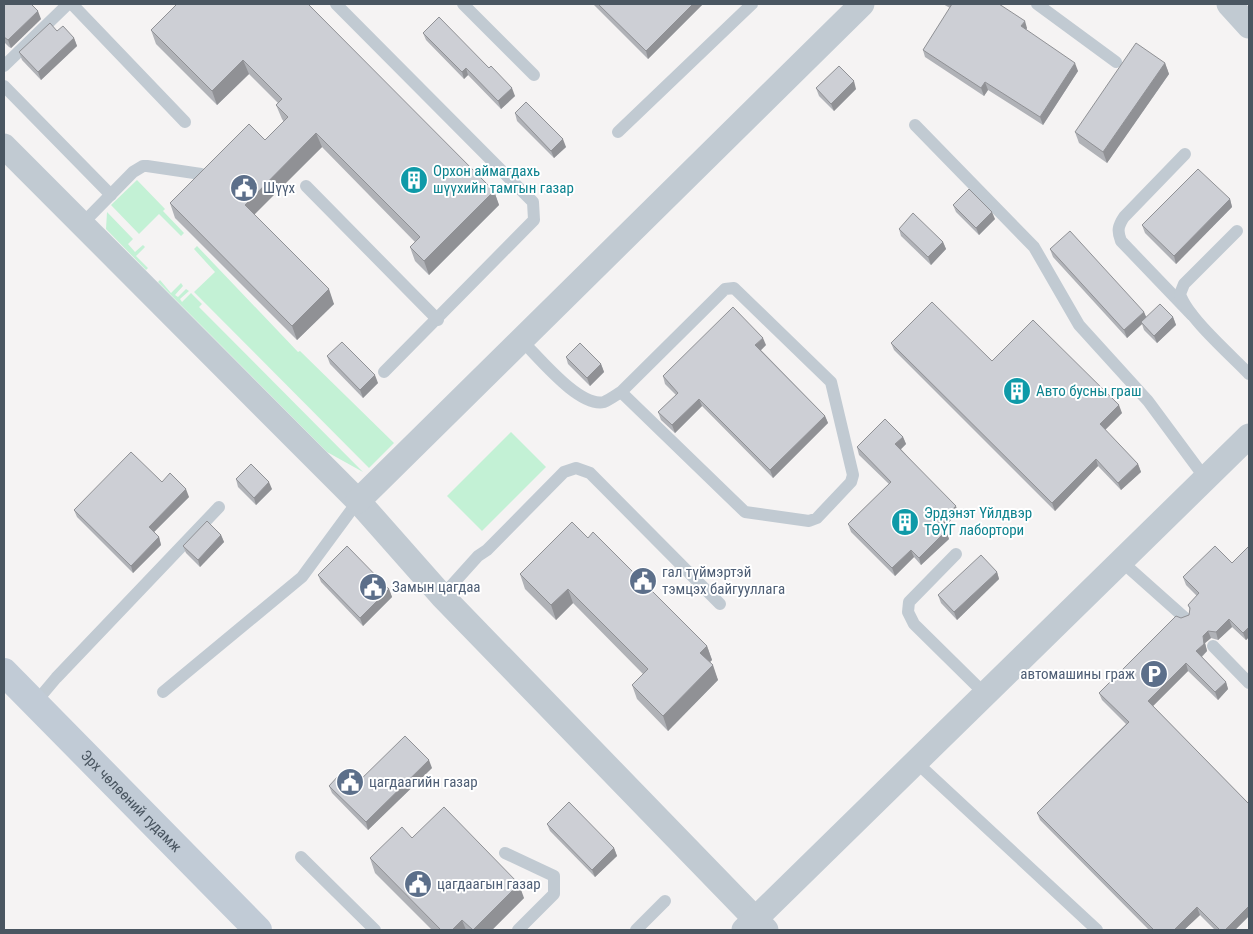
<svg xmlns="http://www.w3.org/2000/svg" width="1253" height="934" font-family="'Roboto Condensed',sans-serif">
<style>
.green{fill:#c3f1d5}
.lines{fill:none;stroke-linecap:round;stroke-linejoin:round}
.service{stroke:#c1cad2;stroke-width:12}
.minor{stroke:#c1cad2;stroke-width:25}
.secondary{stroke:#c1cbd6;stroke-width:28}
.wall{fill:#b0b2b7}
.shaded-wall{fill:#909195}
.building{fill:#cdcfd5;stroke:#909195}
.labels{text-anchor:middle;dominant-baseline:central;stroke-width:4;stroke-linejoin:round;paint-order:stroke}
.culture-label{font-size:15px;fill:#0d838f;stroke:#fff;text-anchor:start}
.service-label{font-size:15px;fill:#4e5e75;stroke:#fff;text-anchor:start}
.street-label{font-size:15px;fill:#4a5661;stroke:#fff}
</style>
<rect width="100%" height="100%" fill="#f5f3f3"/>
<g class="green">
<path d="M137,180L165,209L163,211L184,233L181,236L159,214L139,234L111,205Z"/>
<path d="M107,212L133,239L128,244L135,252L143,245L145,247L136,256L148,268L146,270L106,229Z"/>
<path d="M197,246L298,352L300,351L394,443L369,468L194,292L215,272L194,249Z"/>
<path d="M160,280L171,293L181,283L183,286L175,295L178,297L186,289L189,291L180,299L182,302L191,293L202,304L199,307L363,472L327,452L158,282Z"/>
<path d="M511,432L546,467L482,531L447,496Z"/>
</g>
<g class="lines">
<g class="service">
<path d="M72,4L185,122"/>
<path d="M336,4L533,202L534,220L384,372"/>
<path d="M463,4L534,75"/>
<path d="M1037,4L1116,62"/>
<path d="M4,66L68,4"/>
<path d="M4,86L111,195"/>
<path d="M915,125L1034,247L1079,325L1148,401L1205,478"/>
<path d="M618,132L752,4"/>
<path d="M1185,154L1124,217C1118,226 1117,231 1121,241L1192,315"/>
<path d="M306,186L438,320"/>
<path d="M81,225L133,172L143,166H147L201,174"/>
<path d="M1237,231L1184,284L1180,294C1187,317 1231,355 1249,374"/>
<path d="M521,340C538,356 579,408 604,402C609,400 616,395 621,392L725,289L734,288L831,382L853,475L851,482L817,518L809,521L745,512L621,392"/>
<path d="M956,554L909,602L908,612L914,624L985,694"/>
<path d="M1121,561L1185,618"/>
<path d="M442,596L478,556L487,550L564,472L576,468L590,473L720,604"/>
<path d="M1213,646L1249,683"/>
<path d="M163,692L302,577L358,501"/>
<path d="M35,703L56,678L219,507"/>
<path d="M916,762L1097,930"/>
<path d="M505,853L554,876V894L518,930"/>
<path d="M301,857L375,930"/>
<path d="M636,930L665,901"/>
</g>
<g class="minor">
<path d="M1229,4L1249,26"/>
<path d="M4,146L358,501L442,596L766,930"/>
<path d="M358,501L862,4"/>
<path d="M744,930L1249,436"/>
</g>
<path class="secondary" id="s1" d="M4,672L258,930"/>
</g>
<g class="wall">
<path d="M4,4L41,19L11,48L9,47L4,42Z"/>
<path d="M177,4L494,191L499,205L429,275L415,261L410,247L415,242L322,147L254,214L334,304L297,340L175,218L170,203L265,140L284,122L282,119L276,105L278,103L249,74L217,105L156,44L151,30Z"/>
<path d="M593,4H703L648,59Z"/>
<path d="M943,4H999L1027,28L1026,30L1078,71L1043,125L988,90L984,96L925,57L923,50L950,8Z"/>
<path d="M423,33L515,96L501,109L468,75L464,79L426,40Z"/>
<path d="M74,38L77,46L41,80L22,60L19,52Z"/>
<path d="M1165,63L1169,74L1107,163L1079,143L1075,132Z"/>
<path d="M816,88L856,89L834,111L819,96Z"/>
<path d="M515,113L566,147L554,158L517,121Z"/>
<path d="M1230,199L1232,207L1176,264L1145,233L1142,225Z"/>
<path d="M953,205L995,219L979,235L956,212Z"/>
<path d="M899,229L943,242L946,249L931,265L901,236Z"/>
<path d="M1050,249L1144,312L1146,317H1173L1176,325L1157,343L1144,330L1142,324L1127,338L1053,257Z"/>
<path d="M891,343L1122,413L1105,430L1138,464L1141,472L1121,490L1098,466L1055,511L894,350Z"/>
<path d="M766,345L761,350L825,416L828,423L773,478L702,406L675,433L661,420L658,412L676,395L665,384L663,376Z"/>
<path d="M327,356L378,383L363,398L330,364Z"/>
<path d="M566,357L601,364L604,372L590,386L568,364Z"/>
<path d="M903,437L906,444L901,449L958,513L943,528L946,531L949,539L921,565L914,557L895,576L851,532L848,524L889,484L859,455L857,447Z"/>
<path d="M236,479L272,489L256,505L238,487Z"/>
<path d="M162,482L189,497L154,532L159,537L161,545L133,573L77,517L74,510Z"/>
<path d="M221,535L224,542L200,567L186,553L183,546Z"/>
<path d="M588,538L707,646L712,660L710,662L718,680L668,731L637,699L632,685L643,674L573,603L556,620L525,589L520,574Z"/>
<path d="M1249,546V637L1246,640L1232,627L1218,640L1211,638L1205,643L1207,651L1202,657L1226,682L1228,689L1218,700L1188,671L1153,706L1249,804V916L1235,930H1215L1200,915L1184,930H1149L1040,820L1037,813L1126,724L1102,700L1099,693L1181,618L1189,615L1190,610L1188,605L1197,596L1186,585L1183,577L1232,563Z"/>
<path d="M997,572L999,579L957,620L941,603L938,595Z"/>
<path d="M318,575L389,589L392,597L363,626L321,582Z"/>
<path d="M432,768L368,830L332,793L329,786L353,787Z"/>
<path d="M547,824L614,848L617,856L595,877L550,831Z"/>
<path d="M412,838L524,898L492,930H432L375,873L370,858Z"/>
</g>
<g class="shaded-wall">
<path d="M693,4H703L648,59L646,51Z"/>
<path d="M38,11L41,19L11,48L8,40Z"/>
<path d="M1025,21L1027,28L1024,34L1021,26Z"/>
<path d="M74,38L77,46L41,80L38,72Z"/>
<path d="M243,60L249,74L217,105L212,91Z"/>
<path d="M1075,63L1078,71L1043,125L1040,117Z"/>
<path d="M1165,63L1169,74L1107,163L1103,152Z"/>
<path d="M466,68L468,75L464,79L462,72Z"/>
<path d="M854,81L856,89L834,111L831,104Z"/>
<path d="M985,82L988,90L984,96L981,88Z"/>
<path d="M512,88L515,96L501,109L498,101Z"/>
<path d="M316,133L322,147L250,219L245,205Z"/>
<path d="M563,139L566,147L554,158L551,151Z"/>
<path d="M494,191L499,205L429,275L424,261Z"/>
<path d="M1230,199L1232,207L1176,264L1174,256Z"/>
<path d="M992,212L995,219L979,235L976,228Z"/>
<path d="M943,242L946,249L931,265L928,257Z"/>
<path d="M329,289L334,304L297,340L292,326Z"/>
<path d="M1144,312L1147,319L1141,322L1142,324L1127,338L1124,330Z"/>
<path d="M1173,317L1176,325L1157,343L1154,336Z"/>
<path d="M763,338L766,345L758,353L755,345Z"/>
<path d="M601,364L604,372L590,386L587,378Z"/>
<path d="M375,375L378,383L363,398L360,390Z"/>
<path d="M699,399L702,406L675,433L672,425Z"/>
<path d="M1119,405L1122,413L1103,432L1100,424Z"/>
<path d="M825,416L828,423L773,478L770,470Z"/>
<path d="M903,437L906,444L898,452L895,444Z"/>
<path d="M1096,459L1098,466L1055,511L1052,503Z"/>
<path d="M1138,464L1141,472L1121,490L1118,483Z"/>
<path d="M269,482L272,489L256,505L254,498Z"/>
<path d="M186,489L189,497L151,535L149,527Z"/>
<path d="M956,506L958,513L941,530L938,523Z"/>
<path d="M946,531L949,539L921,565L919,558Z"/>
<path d="M221,535L224,542L200,567L198,560Z"/>
<path d="M159,537L161,545L133,573L131,566Z"/>
<path d="M911,550L914,557L895,576L892,568Z"/>
<path d="M997,572L999,579L957,620L954,612Z"/>
<path d="M389,589L392,597L363,626L360,618Z"/>
<path d="M568,589L573,603L556,620L551,605Z"/>
<path d="M1229,619L1232,627L1218,640L1216,632Z"/>
<path d="M1249,627V637L1246,640L1243,633Z"/>
<path d="M1208,631L1211,638L1205,643L1207,651L1199,659L1196,651L1203,636Z"/>
<path d="M707,646L712,660L705,667L700,653Z"/>
<path d="M1186,663L1188,671L1150,709L1148,701Z"/>
<path d="M713,665L718,680L668,731L663,716Z"/>
<path d="M1226,682L1228,689L1218,700L1215,692Z"/>
<path d="M429,760L432,768L368,830L366,822Z"/>
<path d="M614,848L617,856L595,877L592,870Z"/>
<path d="M519,884L524,898L492,930H473Z"/>
<path d="M1249,906V916L1235,930H1225Z"/>
<path d="M1197,907L1200,915L1184,930H1174Z"/>
<path d="M462,920L466,930H452Z"/>
</g>
<g class="building">
<path d="M4,4H31L38,11L8,40L4,37Z"/>
<path d="M177,4H308L494,191L424,261L410,247L420,237L316,133L245,205L329,289L292,326L170,203L249,124L265,140L288,117L276,105L282,99L243,60L212,91L151,30Z"/>
<path d="M598,4H693L646,51Z"/>
<path d="M952,4H999L1025,21L1021,26L1075,63L1040,117L985,82L981,88L923,50Z"/>
<path d="M439,17L489,68L491,66L512,88L498,101L466,68L462,72L423,33Z"/>
<path d="M50,23L57,31L63,26L74,38L38,72L19,52Z"/>
<path d="M1136,43L1165,63L1103,152L1075,132Z"/>
<path d="M839,66L854,81L831,104L816,88Z"/>
<path d="M526,102L563,139L551,151L515,113Z"/>
<path d="M1198,169L1230,199L1174,256L1142,225Z"/>
<path d="M969,189L992,212L976,228L953,205Z"/>
<path d="M913,213L943,242L928,257L899,229Z"/>
<path d="M1070,231L1144,312L1124,330L1050,249Z"/>
<path d="M932,302L992,361L1033,320L1119,405L1100,424L1138,464L1118,483L1096,459L1052,503L891,343Z"/>
<path d="M1160,304L1173,317L1154,336L1141,322Z"/>
<path d="M733,307L763,338L755,345L825,416L770,470L699,399L672,425L658,412L678,393L663,376Z"/>
<path d="M342,342L375,375L360,390L327,356Z"/>
<path d="M580,343L601,364L587,378L566,357Z"/>
<path d="M885,419L903,437L895,444L956,506L938,523L946,531L919,558L911,550L892,568L848,524L891,482L857,447Z"/>
<path d="M131,452L162,482L170,473L186,489L149,527L159,537L131,566L74,510Z"/>
<path d="M251,464L269,482L254,498L236,479Z"/>
<path d="M207,521L221,535L198,560L183,546Z"/>
<path d="M572,522L588,538L593,532L707,646L700,653L713,665L663,716L632,685L648,669L568,589L551,605L520,574Z"/>
<path d="M347,546L389,589L360,618L318,575Z"/>
<path d="M1215,546L1232,563L1249,546V627L1243,633L1229,619L1216,632L1208,631L1203,636L1204,644L1196,651L1226,682L1215,692L1186,663L1148,701L1249,804V906L1225,930H1220L1197,907L1174,930H1154L1037,813L1129,722L1099,693L1176,616L1181,618L1189,615L1190,608L1188,605L1199,593L1183,577Z"/>
<path d="M981,555L997,572L954,612L938,595Z"/>
<path d="M405,736L429,760L366,822L329,786L340,774L353,787Z"/>
<path d="M569,802L614,848L592,870L547,824Z"/>
<path d="M444,807L519,884L473,930L462,920L452,930H441L370,858L402,827L412,838Z"/>
</g>
<defs>
<g id="building-disc" transform="scale(1.4375)"><circle r="9.5" fill="#0f9aa8" stroke="#fff"/><path d="M-4-6H4V6H1V3H-1V6H-4ZM-2.5-4.3h1.7v1.8h-1.7ZM.8-4.3h1.7v1.8H.8ZM-2.5-1h1.7V.8h-1.7ZM.8-1h1.7V.8H.8Z" fill="#fff"/></g>
<g id="civic-disc" transform="scale(1.4375)"><circle r="9.5" fill="#5c6f8a" stroke="#fff"/><path d="M-.6-6.5H3V-4.5H.6V-3L4-1V1h2V6H-6V1h2V-1L-.6-3ZM-1.2 2.5V6h2.4V2.5Z" fill="#fff"/></g>
<g id="parking-disc" transform="scale(1.4375)"><circle r="9.5" fill="#5c6f8a" stroke="#fff"/><path d="M-3.5-5.5H1a3.5 3.5 0 0 1 0 7H-1V5.5H-3.5ZM-1-3.4V-.6H.8a1.4 1.4 0 0 0 0-2.8Z" fill="#fff"/></g>
</defs>
<g fill-rule="evenodd">
<use href="#building-disc" x="414" y="180"/>
<use href="#civic-disc" x="244" y="188"/>
<use href="#building-disc" x="1017" y="391"/>
<use href="#building-disc" x="905" y="522"/>
<use href="#civic-disc" x="643" y="581"/>
<use href="#civic-disc" x="373" y="587"/>
<use href="#parking-disc" x="1154" y="674"/>
<use href="#civic-disc" x="350" y="782"/>
<use href="#civic-disc" x="418" y="884"/>
</g>
<g class="labels">
<g class="culture-label">
<text x="433" y="171">Орхон аймагдахь<tspan x="433" dy="17">шүүхийн тамгын газар</tspan></text>
<text x="1036" y="391">Авто бусны граш</text>
<text x="924" y="513">Эрдэнэт Үйлдвэр<tspan x="924" dy="17">ТӨҮГ лабортори</tspan></text>
</g>
<g class="service-label">
<text x="263" y="188">Шүүх</text>
<text x="662" y="572">гал түймэртэй<tspan x="662" dy="17">тэмцэх байгууллага</tspan></text>
<text x="392" y="587">Замын цагдаа</text>
<text x="1135" y="674" text-anchor="end">автомашины граж</text>
<text x="369" y="782">цагдаагийн газар</text>
<text x="437" y="884">цагдаагын газар</text>
</g>
<g class="street-label">
<text stroke="none"><textPath href="#s1" startOffset="181">Эрх чөлөөний гудамж</textPath></text>
</g>
</g>
<rect width="1253" height="934" fill="none" stroke="#4a5661" stroke-width="10"/>
</svg>
